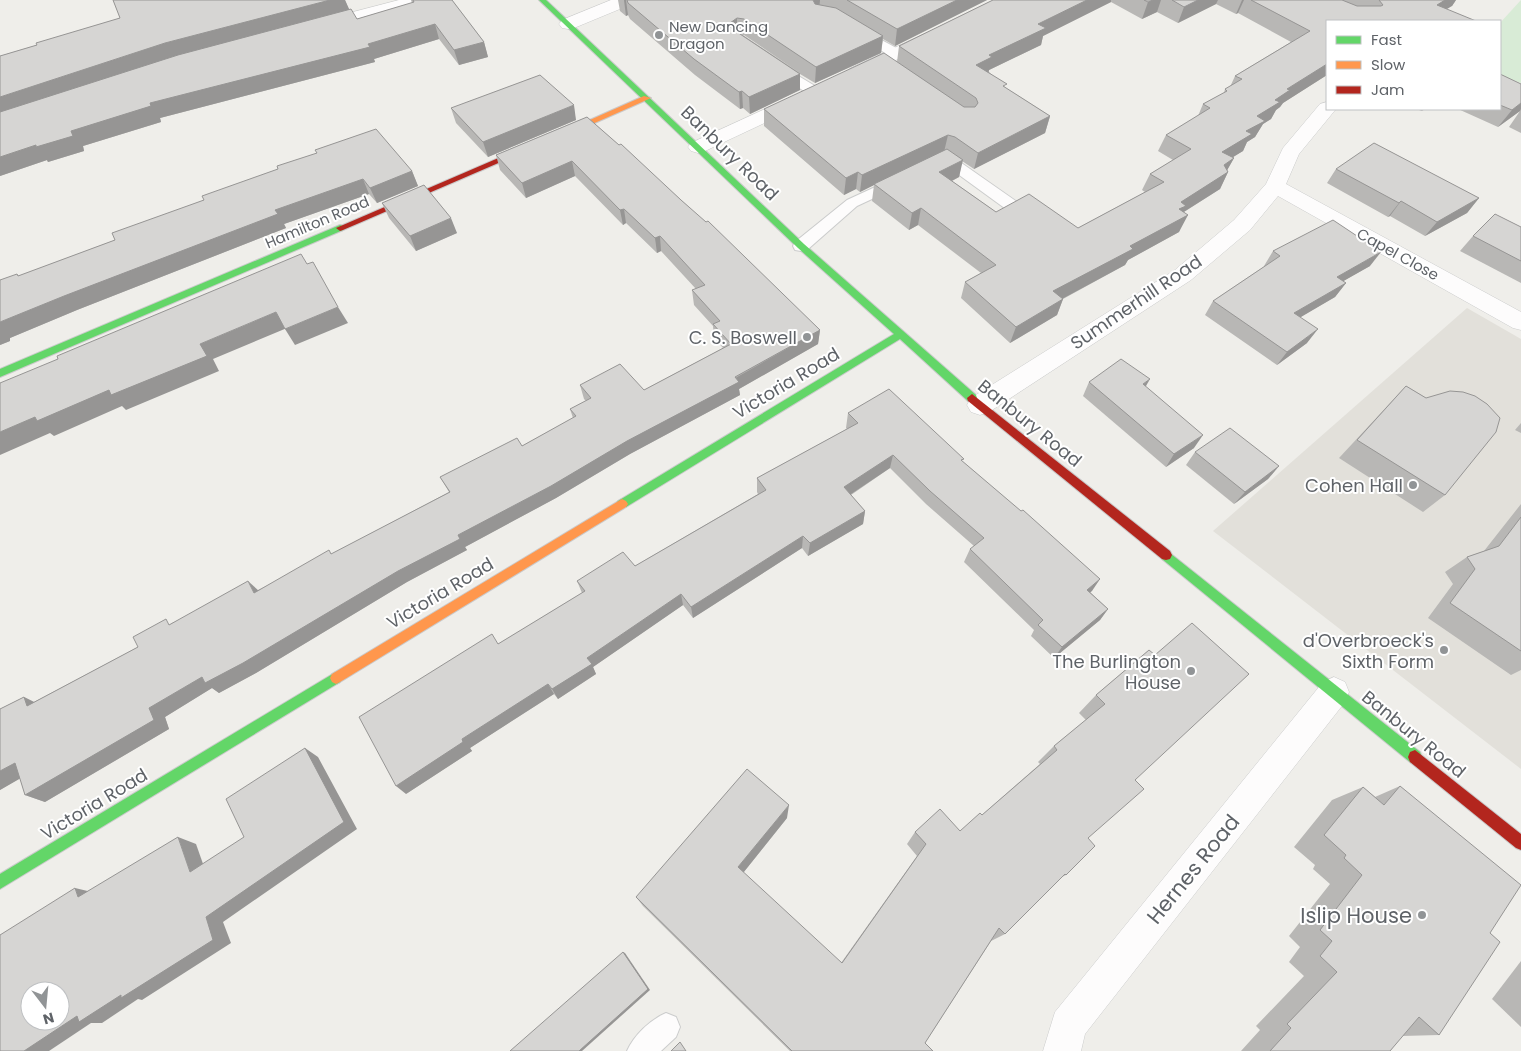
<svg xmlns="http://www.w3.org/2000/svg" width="1521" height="1051" font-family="Poppins,sans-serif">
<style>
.education{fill:#e2e0da}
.green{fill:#d8ebd6}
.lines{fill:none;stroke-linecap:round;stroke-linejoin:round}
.lane-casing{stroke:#cbcccc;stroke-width:2}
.street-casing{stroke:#cbcccc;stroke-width:1}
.fast-casing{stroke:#cacacb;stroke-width:2}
.slow-casing{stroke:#cacacb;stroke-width:2}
.jam-casing{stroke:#cacacb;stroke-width:2}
.lane{fill:#fdfcfc;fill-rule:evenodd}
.street{fill:#fdfcfc;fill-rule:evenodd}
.fast{fill:#63d668;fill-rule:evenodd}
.slow{fill:#ff974d;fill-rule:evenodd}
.jam{fill:#b3261e;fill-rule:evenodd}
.wall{fill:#b8b7b5;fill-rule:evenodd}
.shaded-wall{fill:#969594}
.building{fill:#d6d5d3;stroke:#969594;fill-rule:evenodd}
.poi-dot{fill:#919496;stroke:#fff;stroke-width:2}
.labels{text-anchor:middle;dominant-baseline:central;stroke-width:4;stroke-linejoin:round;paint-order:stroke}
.far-poi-label{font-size:15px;fill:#5f6368;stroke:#fff;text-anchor:start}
.far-street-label{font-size:15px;fill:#5f6368;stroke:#fff}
.street-label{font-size:18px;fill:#5f6368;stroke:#fff}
.poi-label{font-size:18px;fill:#5f6368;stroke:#fff;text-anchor:end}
.near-street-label{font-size:21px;fill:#5f6368;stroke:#fff}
.near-poi-label{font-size:21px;fill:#5f6368;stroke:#fff;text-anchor:end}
</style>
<rect width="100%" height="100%" fill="#efeeea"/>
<path class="education" d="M1467,308L1521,339V769L1213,531Z"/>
<path class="green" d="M1521,0V83L1500,75V23Z"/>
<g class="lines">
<g class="lane-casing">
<g id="lane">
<path d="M859,28L902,51L904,54L902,57H892L855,35L853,32Z"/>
<path d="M777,63L820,89L822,92L820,95H810L772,70L770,67L772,64Z"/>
<path d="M945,154L950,155L1020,204L1023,208L1020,212H1010L944,164H934L932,161L934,158Z"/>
<path d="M897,177L902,179L904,182L902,185L857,206L807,250L801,251L795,250L793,246L795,242L847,200Z"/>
<path d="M666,1013L676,1017L680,1027L676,1037L661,1051H627C634,1035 650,1020 666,1013Z"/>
</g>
</g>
<g class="street-casing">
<g id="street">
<path d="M399,0H426L424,4L321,31L315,30L312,26L315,22Z"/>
<path d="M611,0H634L632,4L574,28L568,29L562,28L559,24L562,20Z"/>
<path d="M931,31L937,32L940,36L937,40L861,77L855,78L849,77L846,73L849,69Z"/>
<path d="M798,94L805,96L807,100L805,104L705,151L698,153L691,151L688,147L691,143Z"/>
<path d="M1327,102V109H1336L1299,154L1286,184L1521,312V330L1513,328L1278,196L1250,230L1191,280L989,412L980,415L971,412L967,405L971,398L1175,270L1234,220L1266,184L1283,148L1320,104Z"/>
<path d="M1334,677L1345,682L1349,692L1345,702L1085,1034L1081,1051H1043L1055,1012L1323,682Z"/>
</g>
</g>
<g class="fast-casing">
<g id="fast">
<path d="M539,0H546L804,244L976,395L977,398L976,401H968L900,339L626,507H618L616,504L618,501L894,334L798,248Z"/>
<path d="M340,225L343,226V230L0,377V369Z"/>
<path d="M1166,550L1420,752L1422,757L1420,762L1415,764L1410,762L1162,559L1160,555L1162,551Z"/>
<path d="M336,672L340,674L342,678L340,682L0,889V874Z"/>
</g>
</g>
<g class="slow-casing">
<g id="slow">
<path d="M644,96L651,98L572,133L565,131Z"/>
<path d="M622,499L626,501L628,504L626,507L340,682L336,684L332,682L330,678L332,674Z"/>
</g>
</g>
<g class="jam-casing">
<g id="jam">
<path d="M566,129L573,131L343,230L340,231L336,228Z"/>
<path d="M972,394L1170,551L1172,555L1170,559L1166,560L1162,559L968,401L967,398Z"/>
<path d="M1415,750L1521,834V850L1516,848L1410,762L1408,757L1410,752Z"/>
</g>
</g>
<use href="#lane" class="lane"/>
<use href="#street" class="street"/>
<use href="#fast" class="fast"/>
<use href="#slow" class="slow"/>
<use href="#jam" class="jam"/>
</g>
<g class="wall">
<path d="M113,0H345L349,10L357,19L412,3L411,0H452L484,42L488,57L459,65L439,39L374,59L375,62L160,118L161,122L83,146L84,151L48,162L47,160L0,176V56L37,45L120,18Z"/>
<path d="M618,0H987L895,46L883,39L881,53L815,83L800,74V90L750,114L743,108L740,109L695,75L630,19L628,15L626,16L620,11ZM743,35H744L800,73Z"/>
<path d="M993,0H1456L1452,6L1327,21V75L1283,103L1280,107L1276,110L1271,119L1263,124L1255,137L1247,142L1243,151L1232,157L1234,158L1227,170L1228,172L1220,189L1184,212L1179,232L1128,260L1125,265L1063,299L1057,315L1010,343L961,298L965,282L981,273L918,225L909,230L872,201L874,185L860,192L856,189L844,195L764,126V109L897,62L899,46ZM1111,2L1142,19L1157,12L1178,23L1216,4L1236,14L1238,13L1291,42L1235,76L1230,87L1225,89L1224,93L1203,104L1198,116L1166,135L1158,151L1173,160L1150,174L1142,190L1145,192L1078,228L996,212L952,181L959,177L962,161L974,169L1045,133L1050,116L1006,88L989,72V70L1041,45L1043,36Z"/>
<path d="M1500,74L1521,84V133L1509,127L1520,111L1498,127L1458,109H1500Z"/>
<path d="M451,108L576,120L488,157L456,123Z"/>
<path d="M1416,109H1425L1422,111Z"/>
<path d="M587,117L681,200L820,330L818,344L739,389L740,395L630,454L556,498L465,547L467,550L407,582L256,673L219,693L212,688L165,717L169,729L45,802L25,795L20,778L0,790V709L24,697L34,702L138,647L172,623L258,590L332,554L449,492L440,477L522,446L573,418L570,409L586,401L584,399L580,385L644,390L723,348L714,338L713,326L694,305L692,290L696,289L661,251L657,253L626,223L623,225L575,176L526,198L500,170L496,155Z"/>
<path d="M1336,169L1479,198L1467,213L1425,236L1390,216L1388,217L1327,183Z"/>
<path d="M412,171L418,186L377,203L369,194L284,224L286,228L77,310L10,338V341L0,345L17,274L19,276L115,240L204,200Z"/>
<path d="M382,203L457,233L416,251L389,218Z"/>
<path d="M1521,227V283L1460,251L1473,236Z"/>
<path d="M1273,251L1370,266L1343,281L1346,283L1335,297L1300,317L1307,343L1277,365L1205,315L1213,301L1265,266H1264Z"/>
<path d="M1089,382L1145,387L1194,448L1166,467L1083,396Z"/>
<path d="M1406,386L1426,398L1445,495L1423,512L1339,458Z"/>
<path d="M848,413L963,462L1100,579L1090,592L1108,609L1100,620L1054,658L1031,636L1034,630L964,562L970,549L974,546L926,504L890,468L851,495L865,511L863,524L808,556L802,548L693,618L683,605L593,667L596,674L558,699L554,694L470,748L472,751L406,794L498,644L582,593L577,581L635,566L758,494L757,492V478L847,429L846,428Z"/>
<path d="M1521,423V433L1515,430Z"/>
<path d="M1195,452L1279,466L1268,479L1234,504L1186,465Z"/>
<path d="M1521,504V670L1511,675L1428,618L1453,584L1445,572L1467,557L1484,551Z"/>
<path d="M1149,650L1135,780L1088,838L1066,875L1060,878L1005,934L991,941L925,1043L933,1051H790L643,906L636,897L787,818L743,873L841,963L917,856L907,844L915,832L960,831L982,815L1040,764L1038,762L1054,746L1086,720L1079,713L1096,695Z"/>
<path d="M1400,786L1490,933L1439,1035L1402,1036L1390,1051H1241L1260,1030L1256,1026L1304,976L1289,962L1300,947L1289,936L1330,884L1313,869L1315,865L1294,847L1332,800L1363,787L1375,797Z"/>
<path d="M1521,961V1027L1492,999Z"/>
</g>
<g class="shaded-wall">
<path d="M330,0H345L350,11L0,116V97L165,43Z"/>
<path d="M624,0H626L628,15L626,16Z"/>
<path d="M813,0H820L819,11Z"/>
<path d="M957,0H987L895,46L897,29Z"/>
<path d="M1087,0H1111V2L1043,36L1041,45L989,70L988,74L976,65L989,55L1038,24Z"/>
<path d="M1153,0H1161L1157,12L1142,19L1148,2Z"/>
<path d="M1198,0H1218L1216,4L1178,23L1184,7Z"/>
<path d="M1242,0H1244L1238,13L1236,14Z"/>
<path d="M1445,0H1456L1452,6L1427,21L1437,5Z"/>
<path d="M737,18V34L730,39V23Z"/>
<path d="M435,24L439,39L374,59L375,62L160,118L161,122L83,146L84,151L48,162L47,160L0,176V157L36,145L71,131L150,103L368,44Z"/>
<path d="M883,36L881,53L815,83L816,67Z"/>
<path d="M484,42L488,57L459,65L454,50Z"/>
<path d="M1327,64V75L1283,103L1280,107L1276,110L1271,119L1263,124L1255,137L1247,142L1243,151L1214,169L1222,152L1246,131L1257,116L1287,89Z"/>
<path d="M800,74V90L750,114L749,97Z"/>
<path d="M742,91L743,108L740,109L739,92Z"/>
<path d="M1521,103V109L1520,111L1498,127L1512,110Z"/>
<path d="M574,105L576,120L488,157L483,142Z"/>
<path d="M1050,116L1045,133L974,169L978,153Z"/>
<path d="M948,135L944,152L874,184V185L860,192L862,175Z"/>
<path d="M1234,158L1225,174L1228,172L1220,189L1182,213L1188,215L1179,232L1128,260L1125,265L1047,307L1053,291L1181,202L1224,165Z"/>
<path d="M963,160L959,177L936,189L939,172Z"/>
<path d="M572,161L575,176L526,198L522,183Z"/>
<path d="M412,171L418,186L377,203L370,188Z"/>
<path d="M858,172L856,189L844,195L846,178Z"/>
<path d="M363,179L369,194L284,224L286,228L77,310L10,338V341L0,345V322L275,210Z"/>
<path d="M1479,198L1467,213L1425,236L1437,222Z"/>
<path d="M1401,201L1390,216L1388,217L1399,203Z"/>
<path d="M921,208L918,225L909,230L912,213Z"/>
<path d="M624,209L626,223L623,225L620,210Z"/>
<path d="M451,218L457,233L416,251L410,236Z"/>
<path d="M660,236L661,251L657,253L655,238Z"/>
<path d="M1381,252L1370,266L1326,291L1337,277Z"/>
<path d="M1346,283L1335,297L1284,327L1294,313Z"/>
<path d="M1063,299L1057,315L1010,343L1016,327Z"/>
<path d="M338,307L348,323L295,345L285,329Z"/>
<path d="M276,312L287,328L213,359L219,371L126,410L122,406L54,436L50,433L0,455V432L200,344Z"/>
<path d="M1318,329L1307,343L1277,365L1287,352Z"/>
<path d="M820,330L818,344L739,389L740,395L630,454L556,498L465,547L467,550L407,582L256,673L219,693L212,688L165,717L169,729L45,802L25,795L149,708L202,677L458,535Z"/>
<path d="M1150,379L1142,393L1143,384Z"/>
<path d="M1203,435L1194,448L1166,467L1174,454Z"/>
<path d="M893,455L890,468L842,500L844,487Z"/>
<path d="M1279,466L1268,479L1234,504L1245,492Z"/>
<path d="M865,511L863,524L808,556L810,543Z"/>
<path d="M803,536L802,548L693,618L691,607Z"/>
<path d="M1100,579L1092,591L1079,602L1087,590Z"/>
<path d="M248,581L260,592L254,593Z"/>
<path d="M681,594L683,605L593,667L596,674L558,699L552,689L587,658Z"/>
<path d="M1108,609L1100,620L1054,658L1062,647Z"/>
<path d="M548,684L554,694L470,748L472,751L406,794L396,786L462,739Z"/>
<path d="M24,697L42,706H27Z"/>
<path d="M305,748L318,757L357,829L223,922L231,943L142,1000L138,999L102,1023H91L49,1051H24L206,917Z"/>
<path d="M15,763L35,770L0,790V771Z"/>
<path d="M789,805L787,818L739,878L738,867Z"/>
<path d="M178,837L196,844L208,878L190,872Z"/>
<path d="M75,888L96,893L78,897Z"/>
<path d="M623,952L625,953L650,990L582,1051H579Z"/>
</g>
<g class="building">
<path d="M113,0H330L165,43L0,97V56L37,45L36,43L120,18Z"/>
<path d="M413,0H452L484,42L454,50L435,24L368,44L370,47L150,103L151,106L71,131L73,136L36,147V145L0,157V112L178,55L351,9L357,19L414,2Z"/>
<path d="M627,0H813L815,4L836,8L883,36L816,67L744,19L737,18L730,23L731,28L800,74L749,97L742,91L739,92L694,59L628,3Z"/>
<path d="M847,0H957L897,29Z"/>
<path d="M993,0H1087L1038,24L1046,28L989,55L992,57L976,65L1007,84L1003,86L1050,116L978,153L955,137L948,135L862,175L858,172L846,178L764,109L884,53L964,107H975L978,103L976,98L899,46Z"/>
<path d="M1144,0H1153L1148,2Z"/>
<path d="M1172,0H1198L1184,7Z"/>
<path d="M1251,0H1342L1357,6H1381L1383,5L1379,0H1445L1437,5L1476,21H1327V64L1287,89L1290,90L1275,100L1280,102L1257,116L1265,121L1246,131L1252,134L1222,152L1234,158L1224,165L1228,172L1181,202L1186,206L1179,209L1188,215L1130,246L1133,249L1053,291L1063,299L1016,327L965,282L996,265L921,208L912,213L874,184L947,149L963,160L939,172L996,212L1029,194L1078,228L1164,182L1150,174L1191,149L1166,135L1210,108L1203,104L1227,91L1225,89L1242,79L1235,76L1310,31Z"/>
<path d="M1500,74L1521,84V103L1512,110L1500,105Z"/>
<path d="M540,75L574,105L483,142L451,108Z"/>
<path d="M587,117L619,145L621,144L681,200L706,222L708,221L820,330L735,377L739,382L627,441L551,486L458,535L460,539L398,571L243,663L205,683L202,677L149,708L154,720L25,795L15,763L0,771V709L24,697L27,706L138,647L133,637L166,619L169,625L248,581L254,593L329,550L331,554L450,492L440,477L517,438L522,446L576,416L570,409L591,398L580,385L620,364L644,390L731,344L713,324L720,321L692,290L705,285L660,236L655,238L624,209L620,210L572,161L522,183L496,155Z"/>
<path d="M376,129L412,171L370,188L363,179L275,210L278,214L64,296L0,322V280L17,274L18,276L115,240L112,233L204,200L202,196L278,169L277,166L317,153L315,150Z"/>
<path d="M1374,143L1479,198L1437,222L1401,201L1399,203L1336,169Z"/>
<path d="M424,185L451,218L410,236L382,203Z"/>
<path d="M1495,214L1521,227V261L1473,236Z"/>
<path d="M1333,220L1381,252L1337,277L1346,283L1294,313L1318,329L1287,352L1213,301L1280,256L1273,251Z"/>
<path d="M301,254L307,264L313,262L338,307L285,329L276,312L200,344L207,356L111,395L109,390L37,421L35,417L0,432V383L58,359L57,356Z"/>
<path d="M1121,359L1150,379L1143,384L1203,435L1174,454L1089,382Z"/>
<path d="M1406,386L1426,398L1450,391L1463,392L1475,396L1487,404L1500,418L1496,432L1445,495L1357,440Z"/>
<path d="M889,389L964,459L961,460L1021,511L1023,510L1100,579L1087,590L1108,609L1062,647L1038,625L1043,620L970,549L984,538L930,491L893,455L844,487L865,511L810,543L803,536L691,607L681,594L587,658L592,664L552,689L548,684L462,739L463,742L396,786L359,717L492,634L498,644L585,591L577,581L623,552L635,566L766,490L757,478L858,423L848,413Z"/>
<path d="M1230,428L1279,466L1245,492L1195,452Z"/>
<path d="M1521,517V651L1450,603L1475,569L1467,557L1499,546Z"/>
<path d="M1192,623L1249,674L1135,780L1144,789L1088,838L1095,846L1066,875L1065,874L1005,934L999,928L925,1043L933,1051H792L636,897L747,769L789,805L738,867L842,963L926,844L915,832L940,809L960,831L980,813L982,815L1057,750L1054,746L1105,704L1096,695L1149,650L1155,655Z"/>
<path d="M305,748L344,822L206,917L213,940L121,998V995L79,1022L77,1016L24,1051H0V935L75,888L78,897L178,837L190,872L244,837L226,799ZM30,991H60V1021H30Z"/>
<path d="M1400,786L1521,885L1490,933L1500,942L1439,1035L1419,1017L1390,1051H1270L1291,1028L1287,1024L1337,972L1320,956L1332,941L1320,930L1362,875L1344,858L1346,855L1324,835L1363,787L1384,805Z"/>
<path d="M623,952L648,989L579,1051H510Z"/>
<path d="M680,1042L686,1051H671Z"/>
</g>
<g class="poi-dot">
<circle cx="659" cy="35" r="5"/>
<circle cx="807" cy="337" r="5"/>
<circle cx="1413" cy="485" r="5"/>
<circle cx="1444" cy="650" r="5"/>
<circle cx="1191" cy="671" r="5"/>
<circle cx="1422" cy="915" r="5"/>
</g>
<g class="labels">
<g class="far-poi-label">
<text x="669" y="26">New Dancing<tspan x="669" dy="17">Dragon</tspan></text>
</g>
<g class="far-street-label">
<text transform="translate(317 222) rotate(-23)">Hamilton Road</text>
<text transform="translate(1398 254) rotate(29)">Capel Close</text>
</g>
<g class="street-label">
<text transform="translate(730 153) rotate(44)">Banbury Road</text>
<text transform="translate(1136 302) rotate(-34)">Summerhill Road</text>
<text transform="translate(786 383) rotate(-31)">Victoria Road</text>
<text transform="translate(1030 423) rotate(39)">Banbury Road</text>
<text transform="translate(440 593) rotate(-31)">Victoria Road</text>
<text transform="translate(1414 734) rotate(39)">Banbury Road</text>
<text transform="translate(94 804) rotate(-31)">Victoria Road</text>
</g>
<g class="poi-label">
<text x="797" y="337">C. S. Boswell</text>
<text x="1403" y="485">Cohen Hall</text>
<text x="1434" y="640">d'Overbroeck's<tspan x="1434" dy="21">Sixth Form</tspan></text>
<text x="1181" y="661">The Burlington<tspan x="1181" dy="21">House</tspan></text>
</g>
<g class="near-street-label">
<text transform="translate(1193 869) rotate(-51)">Hernes Road</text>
</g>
<g class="near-poi-label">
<text x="1412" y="915">Islip House</text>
</g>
</g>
<rect x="1326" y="20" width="175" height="90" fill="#ffffff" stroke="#bfc1c3"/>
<rect x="1336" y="36" width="25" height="8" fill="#63d668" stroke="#bfc1c3"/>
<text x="1371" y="45" font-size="15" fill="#5f6368">Fast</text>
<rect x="1336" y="61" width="25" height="8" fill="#ff974d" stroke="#bfc1c3"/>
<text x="1371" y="70" font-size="15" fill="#5f6368">Slow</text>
<rect x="1336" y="86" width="25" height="8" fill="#b3261e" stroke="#bfc1c3"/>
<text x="1371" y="95" font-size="15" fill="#5f6368">Jam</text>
<g transform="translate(45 1006) rotate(164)"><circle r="24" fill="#ffffff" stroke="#bfc1c3"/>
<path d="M0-4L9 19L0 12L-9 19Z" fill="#919496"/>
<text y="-8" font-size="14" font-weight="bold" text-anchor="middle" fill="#5f6368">N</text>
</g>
</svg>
